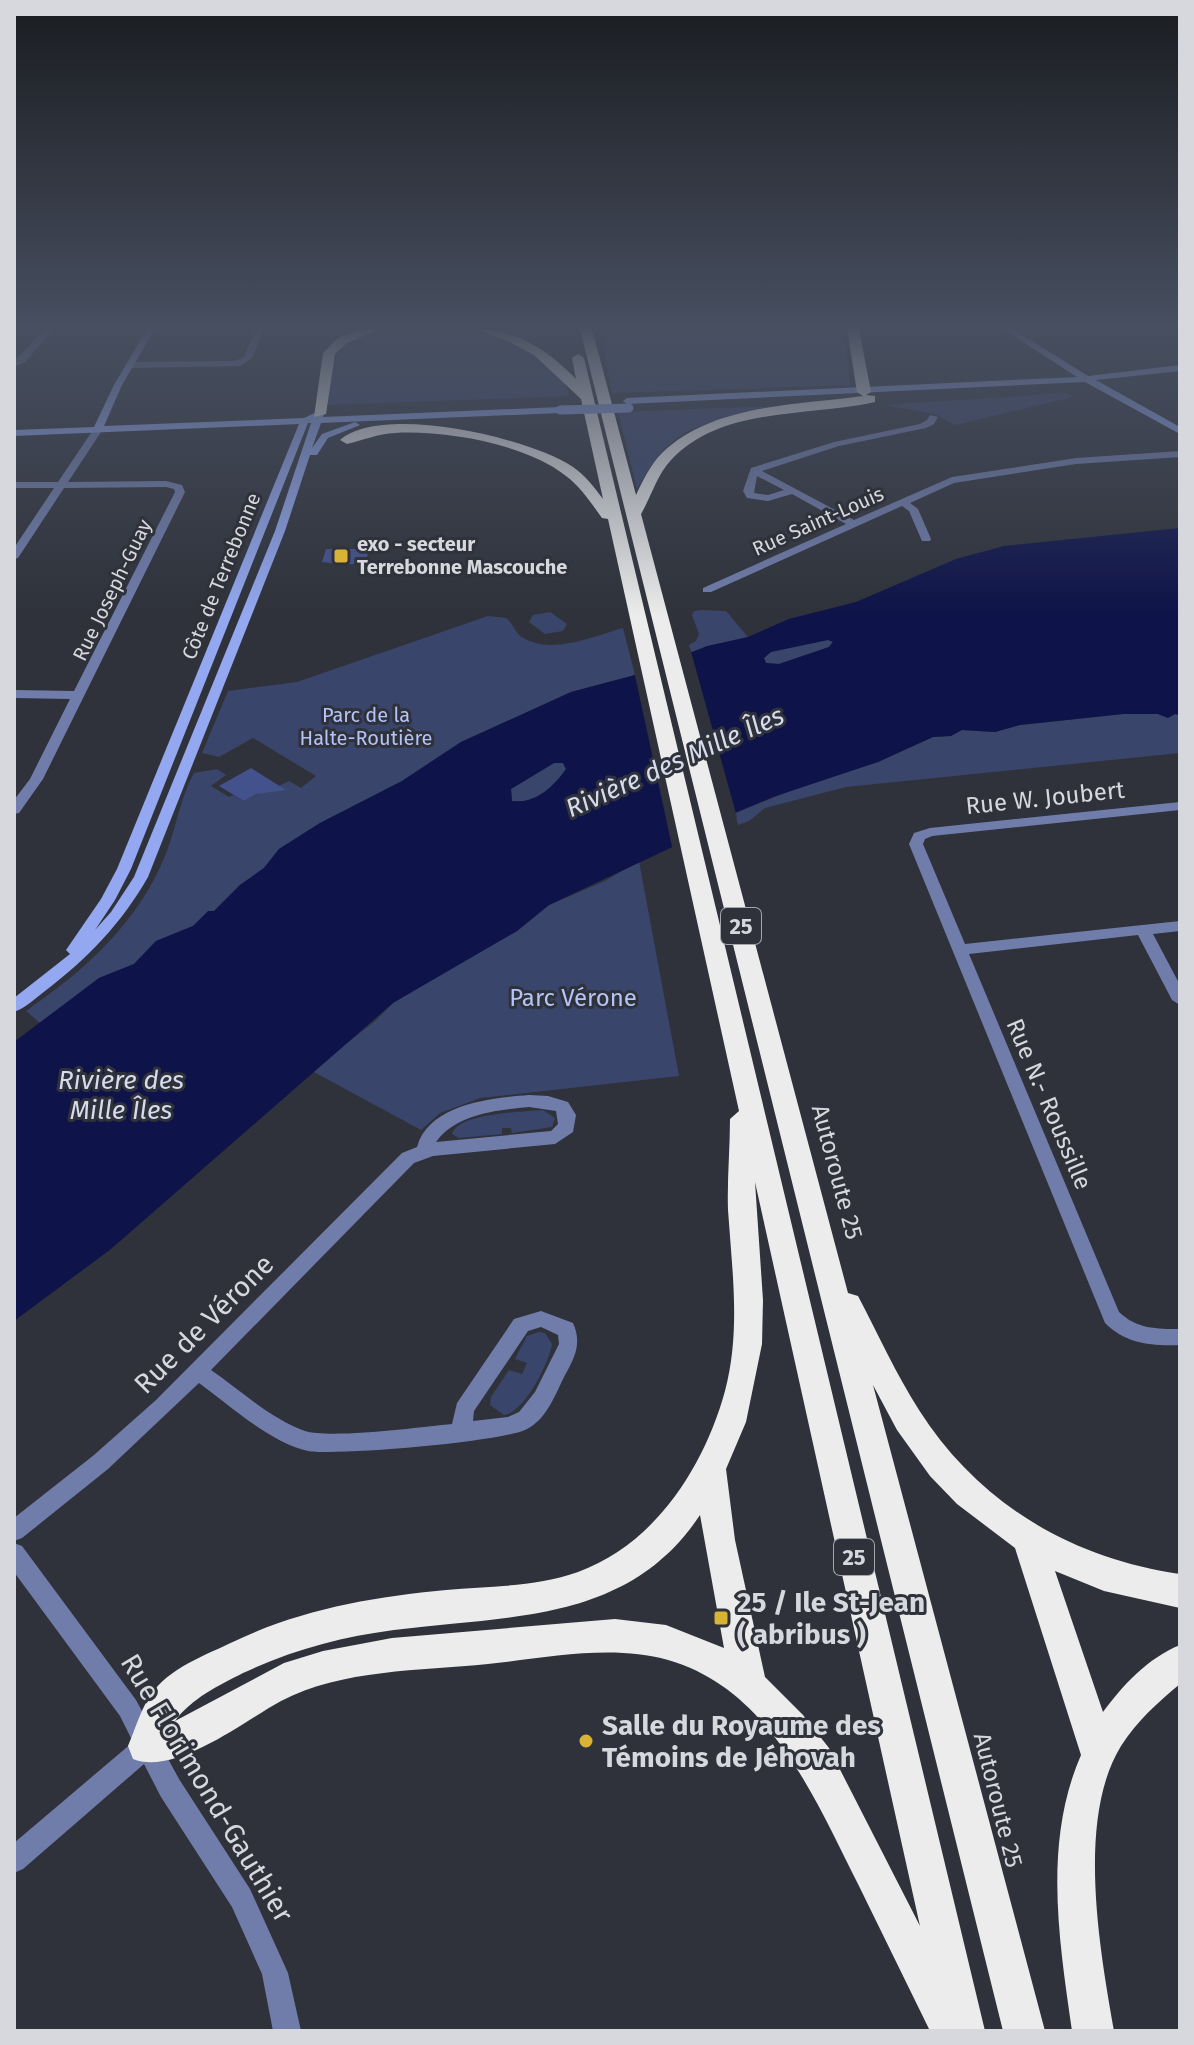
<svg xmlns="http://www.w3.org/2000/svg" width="1194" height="2045" font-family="'Fira Sans',sans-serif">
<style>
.green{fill:#3a456b}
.water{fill:#0e1349;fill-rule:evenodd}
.pier{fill:#2f323a}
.building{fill:#43528d}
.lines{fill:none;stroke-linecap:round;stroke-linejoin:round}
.street{fill:#707dab;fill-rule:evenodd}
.secondary{fill:#93a8f0;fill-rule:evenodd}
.highway{fill:#ececec;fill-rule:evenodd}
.secondary-bridge{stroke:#93a8f0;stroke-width:9}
.poi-dot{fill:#d9b334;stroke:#2f323a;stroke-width:3}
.labels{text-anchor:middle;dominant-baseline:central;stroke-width:6;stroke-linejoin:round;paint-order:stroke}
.far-street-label{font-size:20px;fill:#d6d8dd;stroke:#2f323a}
.far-poi-label{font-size:20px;font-weight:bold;fill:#d6d8dd;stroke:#2f323a;text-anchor:start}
.far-park-label{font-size:20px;fill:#b4c4f9;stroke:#2f323a}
.shield{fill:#2f323a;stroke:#a4a6ac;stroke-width:2}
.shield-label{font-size:22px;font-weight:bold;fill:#d6d8dd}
.street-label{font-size:24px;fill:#d6d8dd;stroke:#2f323a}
.park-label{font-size:24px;fill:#b4c4f9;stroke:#2f323a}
.water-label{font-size:26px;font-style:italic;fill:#d6dcee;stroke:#2f323a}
.near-street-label{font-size:28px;fill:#d6d8dd;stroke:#2f323a}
.near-poi-label{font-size:28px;font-weight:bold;fill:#d6d8dd;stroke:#2f323a;text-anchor:start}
</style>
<rect width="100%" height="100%" fill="#2f323a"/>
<g class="green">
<path d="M382,329C440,329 504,322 549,366C559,376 566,382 569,396L325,405C334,361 332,340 382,329Z"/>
<path d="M605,329H844L850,385L612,393L601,337Z"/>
<path d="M1067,393L1073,397L955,425L935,414L885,405Z"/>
<path d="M806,405C766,412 700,416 670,444C655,457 647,472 637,489L618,412Z"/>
<path d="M702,610L726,611L748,637L691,652L689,645L696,641L699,634L692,615L694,611Z"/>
<path d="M550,612L567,624L563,631L545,634L529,622L533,615Z"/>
<path d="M488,616L506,618C514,624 514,632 522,637C551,656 594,636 623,628L635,675L571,692L461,742L402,781L320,823L279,849L264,868L240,885L214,911L208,912L193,926L156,941L134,964L99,978L40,1023L26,1011C86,969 137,924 165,856C176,829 180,798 194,773L217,769L226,775L211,786L229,797L233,795L244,801C260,792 272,790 289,781L301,788L316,776L253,738L219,757L202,753L228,691L297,682Z"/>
<path d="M828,640L833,641L829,647L779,664L766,663L764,658L771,651Z"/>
<path d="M1123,714H1158L1168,718L1175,714L1180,715V753L846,787L765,808L749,821L738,825L735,813L805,785L878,762L933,737L950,736L962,730L995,732L1020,725Z"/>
<path d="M554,763H563L567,769C553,787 536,804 512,801L511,789Z"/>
<path d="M639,861L679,1076L480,1098L440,1113L421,1130L312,1071L375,1021L393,1003L424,983L517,931L549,905L605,881Z"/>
<path d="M543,1110L555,1118L552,1127L512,1133L511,1128H502V1134L459,1138L452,1134C458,1113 522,1112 543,1110Z"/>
<path d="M539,1332L545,1333L552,1344C549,1363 524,1413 504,1415L490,1405L491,1397L509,1370L522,1374L527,1363L515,1359L527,1336Z"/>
</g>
<path class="water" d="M1180,528V715L1175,714L1168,718L1158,714H1123L1020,725L995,732L962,730L951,736L933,737L878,762L773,797L735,813L715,827L549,905L517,931L393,1003L111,1249L14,1321V1042L99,978L134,964L156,941L193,926L208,911H214L240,885L264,868L279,849L320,823L402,781L461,742L571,692L635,675L707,646L748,637L789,619L856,602L956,559L1004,546ZM828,640L833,642L829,647L779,664L766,663L764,658L771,652ZM554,763H563L566,769C553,787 536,804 512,801L511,789Z"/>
<path class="pier" d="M690,648L737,817L673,851L634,671Z"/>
<g class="building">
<path d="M326,549H369L365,564H341L322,562Z"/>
<path d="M251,768L286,790L257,794L244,801L219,786Z"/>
</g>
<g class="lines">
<g class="street">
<path d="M45,329H54L25,362L14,367V361Z"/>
<path d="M256,329H264L252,358L240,366L129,368L125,365L129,362L235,361L244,357Z"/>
<path d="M930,415L938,417L934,424L926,428L839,446L762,471L854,520L952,477L1076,458L1180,451V457L1076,464L954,483L910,503L918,509L931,539L930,541H922L909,511L902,506L711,592H703V588L846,524L792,494L768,501L747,498L743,491L751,468L834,442L920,424L927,420ZM757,476L784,490L768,495L754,493Z"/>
<path d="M98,426L103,429L68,482L166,481L182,485L185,492L43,779L19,813L14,814V800L30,779L70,699L14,698V690L74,691L175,492L174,489L166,487L64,488L18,558L14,559V548L54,488H14V482H58L95,427Z"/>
<path d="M1180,802V810L932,836L925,839L923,844L965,944L1180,921V931L1153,934L1180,985V1005L1172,1000L1138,935L969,954L1119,1312C1137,1329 1156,1329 1180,1329V1345C1151,1346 1126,1344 1105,1323L909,844L914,833L930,828Z"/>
<path d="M529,1095L548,1096L568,1102L576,1115L573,1132L555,1144L433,1156L414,1163L211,1370C240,1390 271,1419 305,1431C331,1439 421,1427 452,1424L457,1403L514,1319L541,1311L573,1323C582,1343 575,1357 565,1375C556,1393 547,1419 527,1429C504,1442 336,1456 308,1451C271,1443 229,1405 199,1383L108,1469L22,1538L14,1541V1518L94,1455L156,1400L402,1153L417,1147C429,1104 491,1098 529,1095ZM529,1107L556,1111L558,1124L551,1131L436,1142C456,1114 497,1110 529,1107ZM541,1327L558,1335L559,1344L535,1392L519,1412L508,1417L473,1421L474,1411L528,1331Z"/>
<path d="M14,1543L22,1546L136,1700L179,1779L250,1889L288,1973L301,2031H273L262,1974L232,1907L161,1797L144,1764L23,1869L14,1873V1843L133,1742L120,1716L14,1572Z"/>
</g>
<g class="secondary">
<path d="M147,329H155L122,385L104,426L304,418L319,411L324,414L323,417L560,407L565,410L560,413L321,423L312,448L322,434L355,422L360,425L328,438L317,455H310L285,531L148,877C122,923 87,959 45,991C35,999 25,1008 14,1012V998L70,954L66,950L101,899L117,869L299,424L14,436V430L94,427L114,385ZM308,423H311L275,531L134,877L111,912L95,930L115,900L131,869Z"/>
<path d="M1003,329H1013L1088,376L1180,365V371L1096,380L1180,427V434L1085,382L627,404L623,401L627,398L1077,377Z"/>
</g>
<g class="highway">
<path d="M362,329H380L347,343L335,354L326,414L314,417L323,353L339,337Z"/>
<path d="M474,329C517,329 547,350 576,379L572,358L578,354L584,358L985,2031H930C906,1982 882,1933 858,1884C815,1799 770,1689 668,1660C611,1644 546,1658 488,1664C420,1671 342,1669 281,1701C244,1721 175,1776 133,1759L128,1746C135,1730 140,1711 150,1696C168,1668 206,1655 235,1641C302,1609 373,1597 446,1590C490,1586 536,1587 578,1572C655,1544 704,1467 725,1391C741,1331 732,1270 728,1210C727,1180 730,1149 730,1119L739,1111L608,519L602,518C591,503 581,487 566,476C527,444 444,430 395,433C378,434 363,440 347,444L340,440C382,403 530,438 573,467C585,475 594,487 603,499L581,399L534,355L508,341ZM755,1182L920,1926L829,1748L803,1715L765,1677L735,1540L726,1469L746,1422L762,1344L763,1300ZM700,1515L724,1648L666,1625L615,1619L392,1638L323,1651L284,1663L175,1721C192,1698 218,1686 243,1673C292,1650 341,1637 394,1630C508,1615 628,1624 700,1515Z"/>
<path d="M580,329H592L636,495C643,480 651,464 662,453C712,404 798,405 863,396L857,392L847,329H859L871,392L866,395L875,396V402C808,417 722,406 671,460C657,475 651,497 641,514L848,1293L858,1296C878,1334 896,1374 919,1410C979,1504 1071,1558 1180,1574V1608L1104,1591L1055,1571L1103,1712C1123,1685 1148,1658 1180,1645V1684C1157,1703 1137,1721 1121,1746C1076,1819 1100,1951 1114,2031H1072C1059,1940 1043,1842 1081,1755L1015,1548L957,1504L930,1476L897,1430L873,1385L1045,2031H1003Z"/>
</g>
<path class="secondary-bridge" d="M560,410L629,408"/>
</g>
<linearGradient id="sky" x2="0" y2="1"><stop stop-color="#1a1c20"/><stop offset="0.53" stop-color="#474f60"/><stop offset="1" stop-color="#474f60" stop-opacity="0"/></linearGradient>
<rect width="1194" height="616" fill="url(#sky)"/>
<g class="poi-dot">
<rect x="333" y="548" width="16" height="16" rx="4"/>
<rect x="713" y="1610" width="16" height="16" rx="4"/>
<circle cx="586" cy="1741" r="8"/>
</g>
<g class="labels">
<g class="far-street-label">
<text transform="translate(818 521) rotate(-24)">Rue Saint-Louis</text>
<text transform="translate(221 576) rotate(-68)">Côte de Terrebonne</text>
<text transform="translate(112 590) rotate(-64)">Rue Joseph-Guay</text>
</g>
<g class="far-poi-label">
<text x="357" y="544">exo - secteur<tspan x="357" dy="23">Terrebonne Mascouche</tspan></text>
</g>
<g class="far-park-label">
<text x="366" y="715">Parc de la<tspan x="366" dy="23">Halte-Routière</tspan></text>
</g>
<g class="shield">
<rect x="721" y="908" width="40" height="36" rx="6"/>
<rect x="834" y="1539" width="40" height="36" rx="6"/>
</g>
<g class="shield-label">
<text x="741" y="926">25</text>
<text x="854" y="1557">25</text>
</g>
<g class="street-label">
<text transform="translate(1045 798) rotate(-6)">Rue W. Joubert</text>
<text transform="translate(1049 1104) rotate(67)">Rue N.- Roussille</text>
<text transform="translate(837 1172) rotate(75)">Autoroute 25</text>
<text transform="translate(998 1800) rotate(76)">Autoroute 25</text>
</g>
<g class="park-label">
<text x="573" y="998">Parc Vérone</text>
</g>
<g class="water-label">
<text transform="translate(675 762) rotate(-24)">Rivière des Mille Îles</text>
<text x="121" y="1080">Rivière des<tspan x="121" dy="30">Mille Îles</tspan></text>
</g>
<g class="near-street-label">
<text transform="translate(204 1324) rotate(-45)">Rue de Vérone</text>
<text transform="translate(207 1788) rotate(59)">Rue Florimond-Gauthier</text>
</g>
<g class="near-poi-label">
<text x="737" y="1602">25 / Ile St-Jean<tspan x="737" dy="32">( abribus )</tspan></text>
<text x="602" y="1725">Salle du Royaume des<tspan x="602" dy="32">Témoins de Jéhovah</tspan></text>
</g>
</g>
<rect width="1194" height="2045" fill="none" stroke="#d6d8dd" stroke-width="32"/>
</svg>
